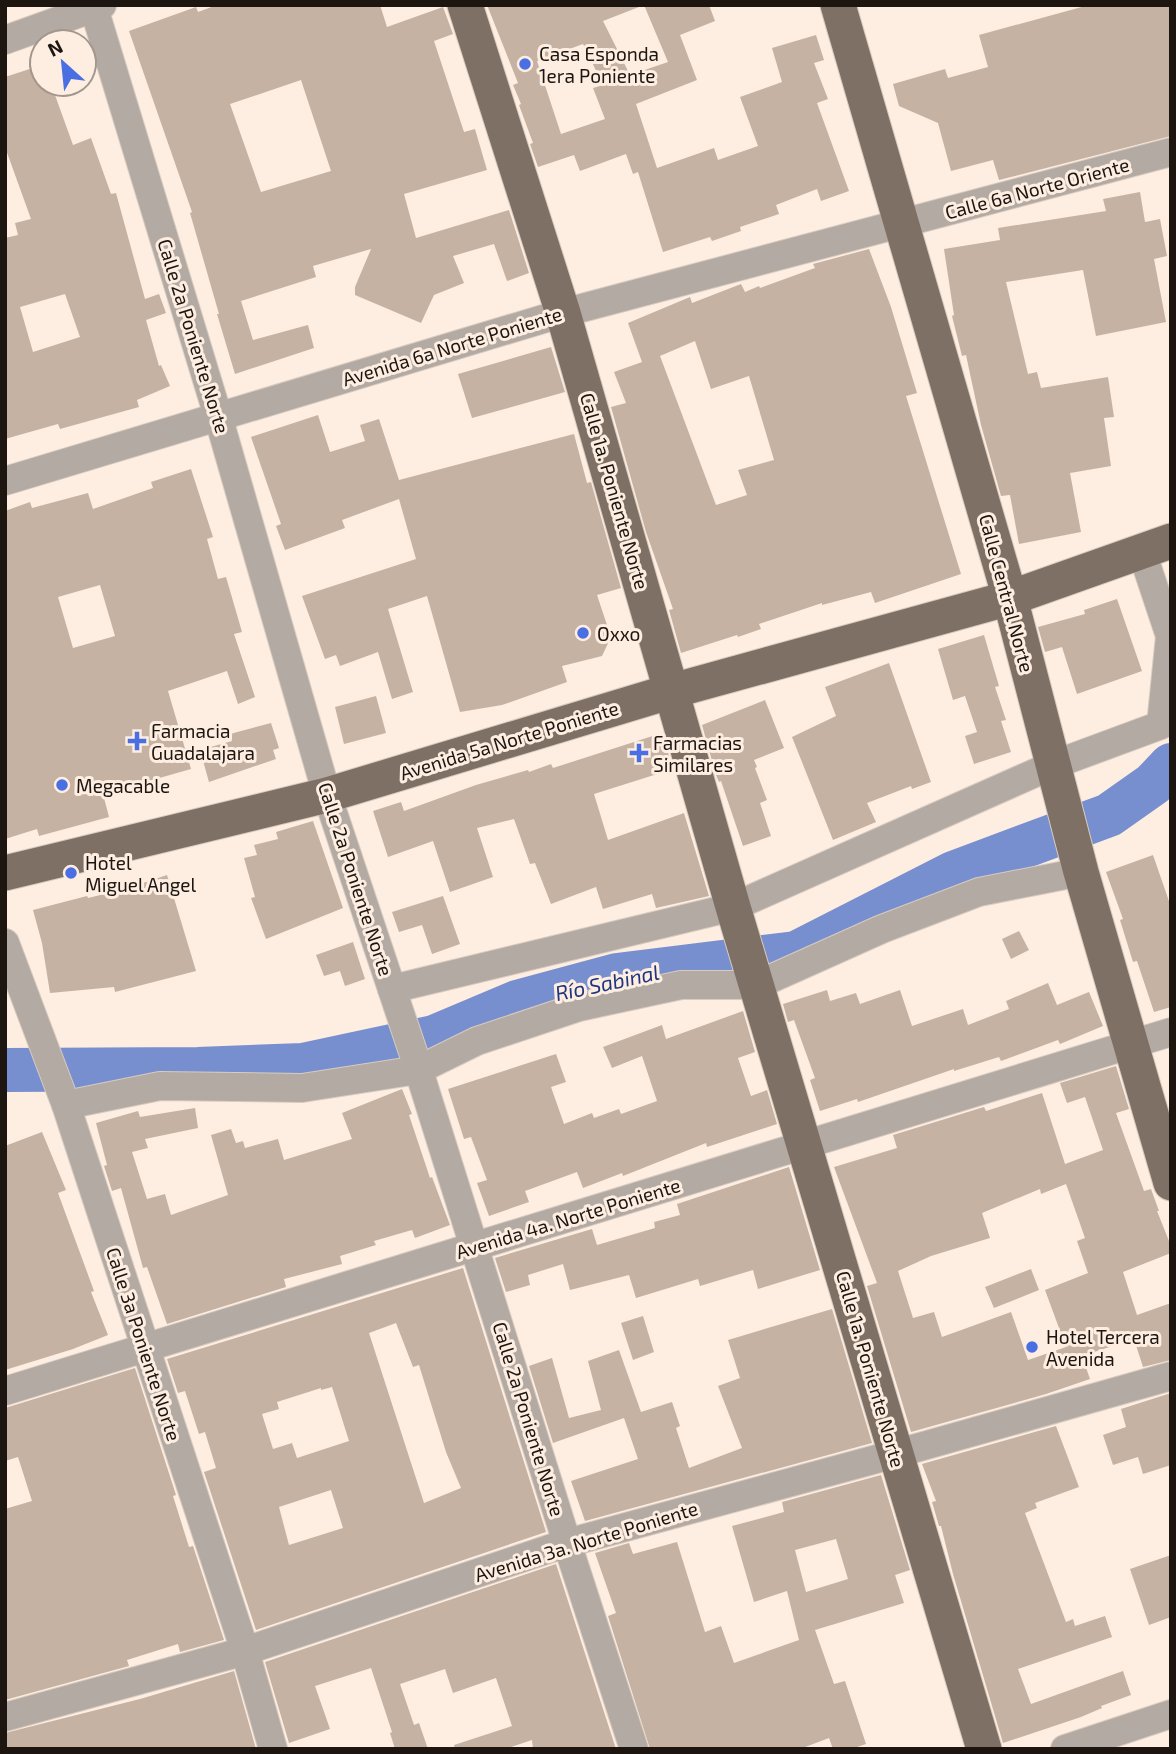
<svg xmlns="http://www.w3.org/2000/svg" width="1176" height="1754" font-family="'Exo 2',sans-serif">
<style>
.lines{fill:none;stroke-linecap:round;stroke-linejoin:round}
.river{stroke:#778fce;stroke-width:44}
.building{fill:#c5b2a3;fill-rule:evenodd}
.minor-casing{stroke:#d9cbc0;stroke-width:30}
.major-casing{stroke:#d9cbc0;stroke-width:37}
.minor{stroke:#b3aaa3;stroke-width:28}
.major{stroke:#7e7064;stroke-width:35}
.poi-dot{fill:#4a6fe3;stroke:#fdeee1;stroke-width:2.5}
.labels{text-anchor:middle;dominant-baseline:central;stroke-width:6;stroke-linejoin:round;paint-order:stroke}
.poi-label{font-size:19px;fill:#1c1510;stroke:#fdeee1;text-anchor:start}
.street-label{font-size:19px;fill:#1c1510;stroke:#fdeee1}
.water-label{font-size:21px;font-style:italic;fill:#1f357e;stroke:#fdeee1}
</style>
<rect width="100%" height="100%" fill="#fdeee1"/>
<g class="lines">
<path class="river" d="M5,1070L198,1069L303,1065L434,1037L517,1002L617,975L796,953L953,873L1109,815L1153,784L1171,765"/>
</g>
<g class="building">
<path d="M217,5H380L387,27L443,7L453,34L434,41L464,132L475,129L487,170L404,194L416,238L509,210L529,273L507,281L494,244L453,256L464,283L434,295L421,323L355,295V287L371,249L313,266L316,277L241,301L253,340L308,325L314,348L235,374L217,314H219L190,213L192,212L129,31L196,7L198,12ZM301,80L331,171L261,192L230,104Z"/>
<path d="M487,5H638L639,7L603,21L630,75L668,62L644,5H709L715,21L680,35L697,80L636,104L657,168L714,148L718,160L758,146L740,97L782,82L772,48L816,35L824,60L814,63L828,99L817,103L849,191L821,201L817,189L776,205L779,214L740,227L741,231L712,241L710,237L663,252L638,172L633,174L626,154L580,171L574,155L538,167L530,144L533,143L519,105L521,104L513,85L518,83ZM583,44L603,85L593,88L605,119L561,134L537,61Z"/>
<path d="M1089,5H1171V136L999,180L993,160L951,171L938,123L899,106L893,84L945,69L948,78L988,67L979,35Z"/>
<path d="M42,65V84H51L73,145L91,138L111,194L116,193L145,299L159,294L166,313L146,320L159,366L161,365L170,386L137,400L139,407L60,429L58,424L5,439V238L18,235L15,223L31,219L5,147V77ZM65,294L80,337L33,352L20,307Z"/>
<path d="M1140,192L1145,222L1160,219L1167,256L1154,259L1166,322L1096,336L1083,270L1006,282L1028,374L1037,372L1041,388L1108,377L1114,417L1104,418L1111,466L1070,473L1081,532L1019,544L1010,495L1001,496L981,425L966,355L962,356L952,316L954,315L944,249L1000,240L998,228L1106,211L1103,199Z"/>
<path d="M869,249L891,307L917,393L906,396L961,574L875,603L871,592L822,605V603L759,624L761,629L738,637L737,635L681,653L669,610L673,609L646,532L611,407L626,403L614,372L642,362L628,323L690,297L692,303L741,284L745,292L759,286L760,288L815,268L813,264ZM695,341L711,389L749,376L774,460L738,470L747,495L716,505L660,356Z"/>
<path d="M551,347L565,392L472,418L458,374Z"/>
<path d="M318,415L330,452L365,441L360,425L379,419L399,480L574,434L587,483L591,482L621,588L597,595L611,637L602,656L562,666L567,682L502,705L460,712L427,596L388,609L413,692L392,699L378,652L340,666L336,655L325,659L302,596L416,559L399,499L342,520L345,528L285,550L276,526L281,524L251,437Z"/>
<path d="M191,469L213,537L207,539L218,579L226,577L242,632L234,634L255,697L238,704L227,671L168,691L191,769L103,794L109,817L39,836L37,829L5,839V511L30,502L32,508L88,493L93,509L153,488L151,482ZM100,585L115,636L73,648L58,597Z"/>
<path d="M1117,599L1142,671L1077,694L1062,647L1045,652L1038,627L1085,614L1084,610Z"/>
<path d="M984,635L999,686L995,687L1006,720L1001,721L1011,752L974,764L965,736L977,732L965,696L953,700L938,649Z"/>
<path d="M889,663L931,782L912,789L911,786L867,803L876,822L833,840L792,737L836,716L825,687Z"/>
<path d="M376,696L386,733L344,744L335,707Z"/>
<path d="M765,700L784,748L754,760L757,767L755,768L767,800L760,803L771,836L743,846L721,781L719,782L716,775L702,725Z"/>
<path d="M271,723L279,748L273,750L276,759L209,782L200,750L232,741L230,734Z"/>
<path d="M662,733L673,769L594,794L608,840L684,813L709,896L656,908L652,894L603,909L596,887L551,904L535,863L530,864L514,819L477,828L493,877L450,892L433,841L388,857L373,811L401,802L404,811L476,785L528,770L529,772L551,764L553,768Z"/>
<path d="M313,821L343,908L266,939L251,898L255,897L244,858L257,855L254,845L278,839L276,832Z"/>
<path d="M1153,855L1171,907V1007L1154,1012L1137,961L1133,962L1120,920L1123,919L1106,872Z"/>
<path d="M167,875L196,971L115,992L114,987L50,993L42,943L33,910L87,896L88,898L125,889Z"/>
<path d="M443,896L460,944L432,954L422,925L399,932L392,912Z"/>
<path d="M1019,931L1029,950L1011,959L1002,939Z"/>
<path d="M353,942L365,979L345,986L340,971L324,976L316,955Z"/>
<path d="M1048,983L1057,1005L1089,992L1103,1026L1060,1044L1058,1040L1001,1061L999,1057L954,1071V1069L858,1102L857,1099L820,1111L810,1080L815,1078L794,1020L788,1022L783,1004L827,990L830,1001L856,993L860,1004L900,990L912,1026L963,1009L968,1025L1009,1009L1006,1001Z"/>
<path d="M743,1011L755,1052L738,1058L751,1096L767,1090L777,1124L707,1147L706,1143L623,1176L622,1173L583,1188L577,1172L525,1191L529,1202L489,1216L477,1183L487,1180L471,1137L464,1139L448,1089L556,1054L566,1082L551,1087L564,1124L592,1113L594,1118L619,1109L621,1114L657,1101L642,1056L612,1068L603,1047L662,1025L666,1039Z"/>
<path d="M1116,1066L1129,1109L1116,1113L1144,1191L1151,1189L1159,1211H1157L1171,1246V1253L1123,1272L1137,1315L1171,1303V1360L1143,1367L1134,1339L1082,1356L1090,1379L1046,1394L911,1432L867,1286L877,1283L834,1167L897,1148L893,1135L984,1107L986,1111L1042,1093L1065,1164L1103,1150L1085,1097L1067,1103L1060,1083ZM1066,1184L1085,1238L1077,1241L1088,1273L1045,1290L1066,1347L1028,1360L1011,1312L942,1337L934,1312L913,1318L898,1271L931,1256L990,1238L982,1213L1040,1189L1041,1194Z"/>
<path d="M402,1089L412,1114L409,1115L430,1178L432,1177L450,1225L415,1238L412,1230L374,1241L376,1245L340,1256L342,1264L284,1279L286,1287L167,1324L147,1267L143,1268L121,1188L112,1191L104,1166L107,1165L96,1123L138,1111L140,1117L195,1108L198,1128L145,1139L148,1148L132,1152L147,1199L165,1194L171,1215L228,1195L211,1135L231,1129L236,1143L243,1141L245,1148L278,1139L284,1160L352,1139L342,1113Z"/>
<path d="M42,1132L66,1190L58,1193L94,1291L91,1292L108,1335L73,1349L5,1370V1146Z"/>
<path d="M789,1167L820,1270L758,1289L753,1270L700,1286L698,1279L636,1298L629,1275L570,1290L563,1264L528,1275L530,1285L506,1292L495,1258L592,1229L597,1245L655,1228L654,1222L680,1215L677,1204Z"/>
<path d="M463,1268L546,1532L256,1630L204,1472L216,1468L205,1432L199,1434L185,1391L178,1393L167,1359ZM396,1323L413,1367L419,1365L446,1452L461,1488L424,1503L369,1333ZM332,1387L349,1441L297,1458L292,1443L273,1449L262,1414L279,1409L277,1402L321,1388V1390ZM331,1490L343,1528L289,1545L279,1507Z"/>
<path d="M1031,1269L1039,1290L994,1308L985,1287Z"/>
<path d="M832,1309L872,1443L585,1521L571,1481L638,1459L624,1418L553,1443L529,1366L552,1358L569,1418L601,1410L588,1361L619,1350L641,1412L672,1402L680,1426L676,1428L689,1468L742,1448L718,1386L740,1378L728,1340Z"/>
<path d="M643,1316L654,1352L633,1360L621,1323Z"/>
<path d="M135,1368L176,1495L173,1496L189,1547L193,1546L224,1640L180,1652L178,1644L127,1660L129,1666L5,1700V1509L32,1501L18,1457L5,1461V1408Z"/>
<path d="M1171,1393V1465L1143,1474L1138,1457L1113,1465L1103,1435L1126,1427L1121,1409Z"/>
<path d="M1056,1426L1079,1487L1035,1503L1037,1508L1025,1513L1066,1622L1073,1619L1075,1626L1105,1616L1112,1637L1018,1669L1031,1704L1123,1671L1131,1695L1101,1706L1102,1708L1081,1717L1003,1743L953,1574L941,1526H939L932,1502L936,1501L922,1464Z"/>
<path d="M881,1475L910,1570L895,1575L904,1603L815,1630L834,1684L845,1681L866,1744L851,1749H833L829,1738L800,1749H650L608,1616L616,1613L595,1553L629,1543L633,1554L677,1542L705,1632L721,1626L734,1663L799,1640L787,1591L754,1602L732,1526L784,1512L782,1502ZM836,1539L848,1579L806,1592L795,1550Z"/>
<path d="M1171,1555V1617L1149,1625L1130,1569Z"/>
<path d="M556,1564L616,1749H533L532,1740L505,1749H455L454,1745L512,1726L496,1678L453,1693L445,1669L400,1684L414,1725L419,1723L428,1749H395L390,1733L392,1732L371,1668L315,1686L330,1729L289,1743L265,1662Z"/>
<path d="M234,1671L256,1749H5V1733L140,1699Z"/>
</g>
<g class="lines">
<g class="minor-casing">
<g id="minor">
<path d="M93,5L218,416L327,795L414,1055L567,1543L634,1749"/>
<path d="M5,40L102,5"/>
<path d="M5,481L563,313L1171,152"/>
<path d="M5,943L66,1105L245,1651L273,1749"/>
<path d="M392,989L733,907L1053,765L1161,725L1170,636L1142,552"/>
<path d="M66,1105L160,1086L302,1088L418,1070L477,1041L579,1007L681,985H757L882,929L979,892L1081,872"/>
<path d="M5,1391L1171,1032"/>
<path d="M5,1717L245,1651L567,1543L895,1454L1171,1376"/>
<path d="M1065,1749L1171,1714"/>
</g>
</g>
<g class="major-casing">
<g id="major">
<path d="M465,5L563,313L733,907L984,1749"/>
<path d="M838,5L1010,598L1081,872L1171,1183"/>
<path d="M5,873L327,795L672,691L1010,598L1171,541"/>
</g>
</g>
<use href="#minor" class="minor"/>
<use href="#major" class="major"/>
</g>
<g class="poi-dot">
<circle cx="525" cy="64" r="7"/>
<circle cx="583" cy="633" r="7"/>
<path d="M133.5 730.5h7v7h7v7h-7v7h-7v-7h-7v-7h7z"/>
<path d="M635.5 742.5h7v7h7v7h-7v7h-7v-7h-7v-7h7z"/>
<circle cx="62" cy="785" r="7"/>
<circle cx="71" cy="873" r="7"/>
<circle cx="1032" cy="1347" r="7"/>
</g>
<g class="labels">
<g class="poi-label">
<text x="539" y="53">Casa Esponda<tspan x="539" dy="22">1era Poniente</tspan></text>
<text x="597" y="633">Oxxo</text>
<text x="151" y="730">Farmacia<tspan x="151" dy="22">Guadalajara</tspan></text>
<text x="653" y="742">Farmacias<tspan x="653" dy="22">Similares</tspan></text>
<text x="76" y="785">Megacable</text>
<text x="85" y="862">Hotel<tspan x="85" dy="22">Miguel Angel</tspan></text>
<text x="1046" y="1336">Hotel Tercera<tspan x="1046" dy="22">Avenida</tspan></text>
</g>
<g class="street-label">
<text transform="translate(1037 188) rotate(-15)">Calle 6a Norte Oriente</text>
<text transform="translate(194 336) rotate(73)">Calle 2a Poniente Norte</text>
<text transform="translate(452 346) rotate(-17)">Avenida 6a Norte Poniente</text>
<text transform="translate(615 491) rotate(74)">Calle 1a. Poniente Norte</text>
<text transform="translate(1007 593) rotate(75)">Calle Central Norte</text>
<text transform="translate(509 740) rotate(-17)">Avenida 5a Norte Poniente</text>
<text transform="translate(356 879) rotate(72)">Calle 2a Poniente Norte</text>
<text transform="translate(568 1218) rotate(-17)">Avenida 4a. Norte Poniente</text>
<text transform="translate(144 1344) rotate(72)">Calle 3a Poniente Norte</text>
<text transform="translate(871 1369) rotate(74)">Calle 1a. Poniente Norte</text>
<text transform="translate(529 1419) rotate(73)">Calle 2a Poniente Norte</text>
<text transform="translate(586 1541) rotate(-17)">Avenida 3a. Norte Poniente</text>
</g>
<g class="water-label">
<text transform="translate(607 982) rotate(-12)">Río Sabinal</text>
</g>
</g>
<rect width="1176" height="1754" fill="none" stroke="#1c1510" stroke-width="14"/>
<g transform="translate(63 63) rotate(333)"><circle r="33" fill="#fdeee1" stroke="#a3978d" stroke-width="2"/>
<path d="M0-5L12 26L0 18L-12 26Z" fill="#4a6fe3"/>
<text y="-10" font-size="19" font-weight="bold" text-anchor="middle" fill="#1c1510">N</text>
</g>
</svg>
